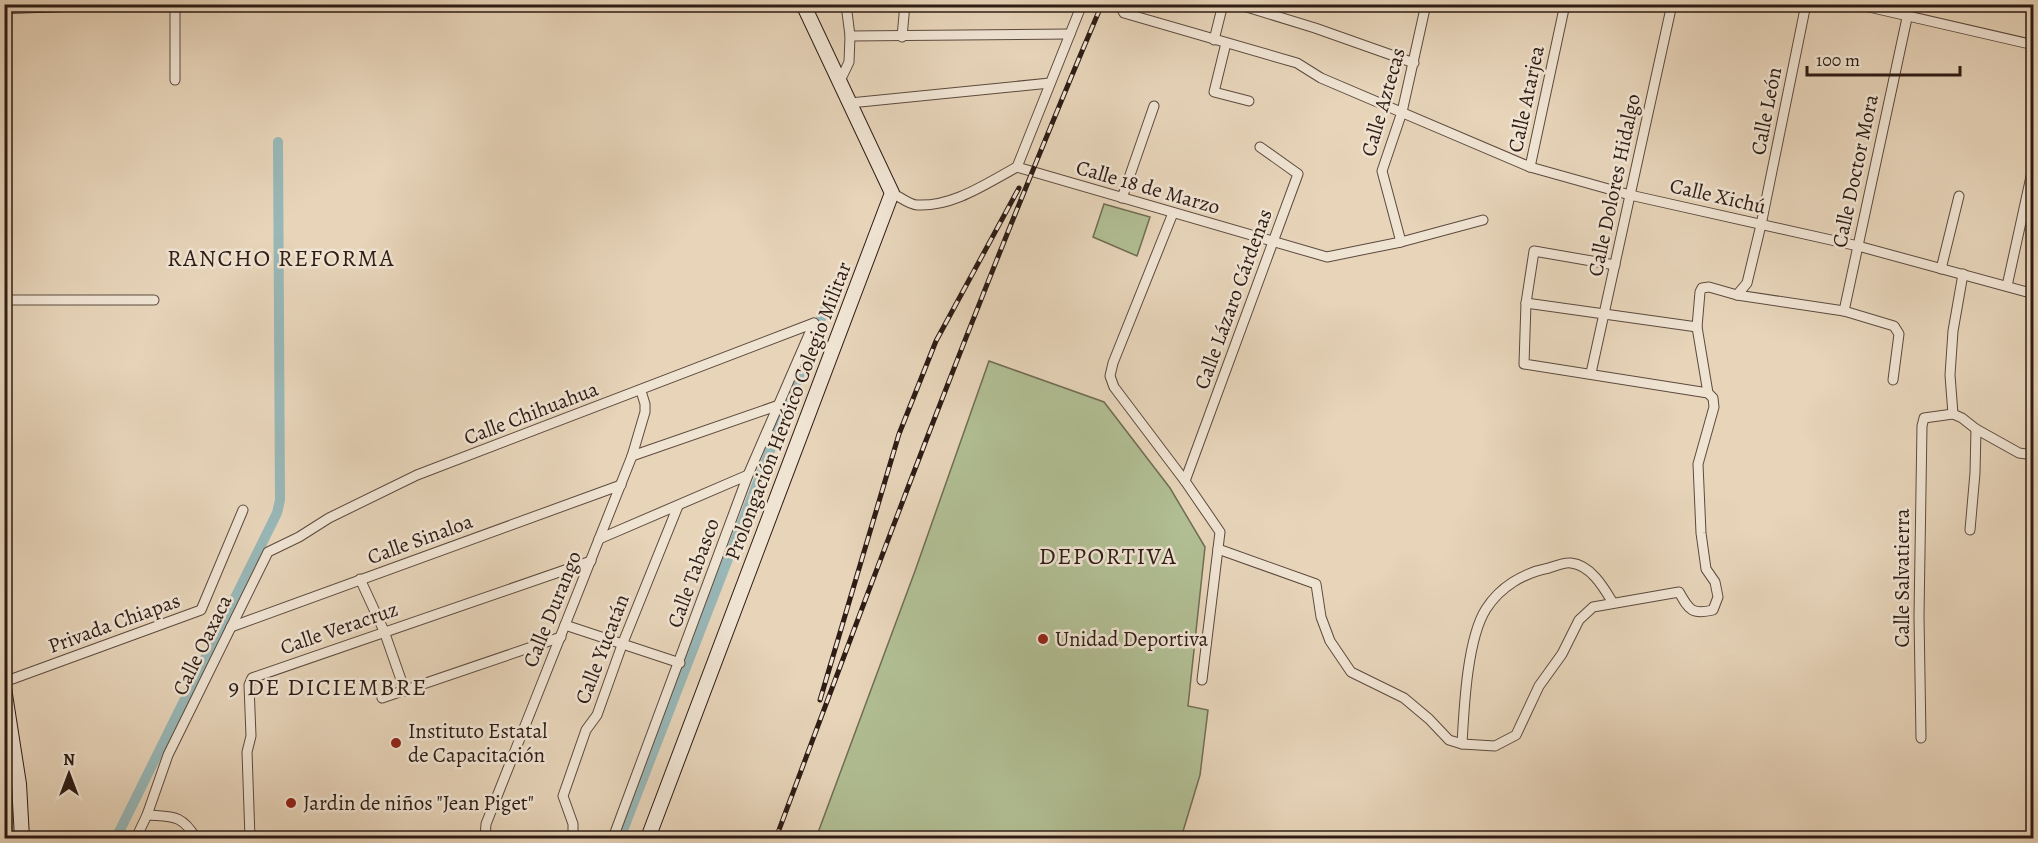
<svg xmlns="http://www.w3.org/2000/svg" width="2038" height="843" font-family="Alegreya,serif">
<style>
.green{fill:#b1be93;stroke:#706d54;stroke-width:1.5}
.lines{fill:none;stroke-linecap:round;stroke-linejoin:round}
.canal{stroke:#98b7b7;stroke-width:10}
.street-casing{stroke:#5c4a3e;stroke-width:11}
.secondary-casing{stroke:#2e1c15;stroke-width:16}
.street{stroke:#efe3d2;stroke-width:9}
.secondary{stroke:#efe3d2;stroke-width:14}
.rail-casing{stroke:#2e1c15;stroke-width:5}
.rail{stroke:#efe3d2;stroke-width:3;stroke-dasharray:9;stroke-linecap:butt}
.poi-dot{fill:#8f2418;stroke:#efe3d2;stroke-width:2}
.labels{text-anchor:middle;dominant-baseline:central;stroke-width:5;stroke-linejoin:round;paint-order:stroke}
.street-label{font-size:21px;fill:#2e1c15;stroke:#efe3d2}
.poi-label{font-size:21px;fill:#2e1c15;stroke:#efe3d2;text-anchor:start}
.quarter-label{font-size:24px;letter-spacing:1.5px;fill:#2e1c15;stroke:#efe3d2}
</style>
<rect width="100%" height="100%" fill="#e7d4b9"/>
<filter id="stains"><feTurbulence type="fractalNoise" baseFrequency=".00333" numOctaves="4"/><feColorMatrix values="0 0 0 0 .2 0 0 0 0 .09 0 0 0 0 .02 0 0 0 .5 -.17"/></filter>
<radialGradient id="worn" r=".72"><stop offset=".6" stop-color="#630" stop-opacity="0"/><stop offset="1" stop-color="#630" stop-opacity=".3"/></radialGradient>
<g class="green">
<path d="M1104,204L1150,217L1137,256L1093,237Z"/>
<path d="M989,361L1104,402L1170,488L1205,547L1188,706L1208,710L1200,775L1181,838H816L915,571Z"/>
</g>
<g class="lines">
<g class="canal">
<path d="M116,838L277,513L280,500L278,142"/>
<path d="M620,838L824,311"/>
</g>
<g class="street-casing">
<g id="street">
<path d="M1119,4L1124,13L1297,63L1321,78L1530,167L1630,195L1858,246L2034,294"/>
<path d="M1237,4L1315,28L1414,63"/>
<path d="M1856,4L2034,45"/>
<path d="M850,36L1070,34"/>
<path d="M902,37L905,4"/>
<path d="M1214,40L1223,4"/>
<path d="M1226,43L1214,92L1249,101"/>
<path d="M175,80V4"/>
<path d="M840,81L849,62L850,36L846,4"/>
<path d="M850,103L1050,83"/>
<path d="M1017,167L1082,4"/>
<path d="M1530,167L1565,4"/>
<path d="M892,193C900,197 910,205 917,205C953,207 987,183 1017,167L1327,257L1401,242L1483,220"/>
<path d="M1122,198L1154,106"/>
<path d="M1173,213L1113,363L1110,376L1114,387L1185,481L1220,532L1202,680"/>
<path d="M1401,242L1382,171L1402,112L1426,4"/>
<path d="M1615,265L1534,251L1526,303L1524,364L1708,393"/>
<path d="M1941,269L1959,196"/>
<path d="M2007,286L2034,163"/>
<path d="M1737,295L1747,283L1761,225L1806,4"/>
<path d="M4,300H154"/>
<path d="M1526,303L1697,327"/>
<path d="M1844,311L1910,4"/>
<path d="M1591,373L1672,4"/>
<path d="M1953,414L1950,375L1953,331L1963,274"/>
<path d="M632,456L779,405"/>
<path d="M1185,481L1298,174L1260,147"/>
<path d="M1970,530L1975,473L1976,429"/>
<path d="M599,539L748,475"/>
<path d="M1218,549L1316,584L1321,617L1330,641L1351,672L1404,698L1429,719L1449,740L1462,744L1495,746L1516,735L1539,686L1562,654L1579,620L1593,607L1679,592C1689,610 1692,615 1713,610L1718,597L1715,582L1706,569L1701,533L1698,464L1714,407L1713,398L1708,393L1697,327L1700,292L1702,288L1709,287L1737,295L1844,311L1894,326L1899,334L1893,380"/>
<path d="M360,579L384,631L405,691"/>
<path d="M565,625L680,663"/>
<path d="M231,627L621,485"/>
<path d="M4,682L201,610L243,510"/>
<path d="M382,698L561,637"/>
<path d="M1921,738L1919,616L1922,426L1924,418L1953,414L1962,418L1976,429L2019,453L2034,455"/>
<path d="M1462,744C1464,708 1467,639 1486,609C1500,587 1523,573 1549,568C1555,566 1565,562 1571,563C1591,565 1604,588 1613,603"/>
<path d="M147,815C173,817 181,814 196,838"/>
<path d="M136,838L147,815L168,755L268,552L299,537L329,518L417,475L814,323"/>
<path d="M250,838L247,752L251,736L249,685L252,678L591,561"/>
<path d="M485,838L486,824L632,456L645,412V404L641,391"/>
<path d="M573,838V824L563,796L586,730L597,715L622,645L678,506"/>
<path d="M613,838L748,475L814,323"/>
</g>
</g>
<g class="secondary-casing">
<g id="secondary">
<path d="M4,6L68,4"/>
<path d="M4,688L19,784L22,838"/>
<path d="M648,838L892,193L803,4"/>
</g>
</g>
<use href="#street" class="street"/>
<use href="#secondary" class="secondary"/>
<g class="rail-casing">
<g id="rail">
<path d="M820,700L899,434L936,341L1019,188"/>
<path d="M776,838C880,559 985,279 1102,4"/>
</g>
</g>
<use href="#rail" class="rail"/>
</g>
<g class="poi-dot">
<circle cx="1043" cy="639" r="6"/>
<circle cx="396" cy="743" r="6"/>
<circle cx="291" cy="803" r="6"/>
</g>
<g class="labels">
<g class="street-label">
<text transform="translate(1526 99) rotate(-78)">Calle Atarjea</text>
<text transform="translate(1383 102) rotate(-74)">Calle Aztecas</text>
<text transform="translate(1766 111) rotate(-79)">Calle León</text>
<text transform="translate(1855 171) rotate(-78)">Calle Doctor Mora</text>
<text transform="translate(1614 185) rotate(-78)">Calle Dolores Hidalgo</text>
<text transform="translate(1148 187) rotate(16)">Calle 18 de Marzo</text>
<text transform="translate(1718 196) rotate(13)">Calle Xichú</text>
<text transform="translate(1233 299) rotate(-70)">Calle Lázaro Cárdenas</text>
<text transform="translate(788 411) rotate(-69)">Prolongación Heróico Colegio Militar</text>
<text transform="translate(531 413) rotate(-21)">Calle Chihuahua</text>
<text transform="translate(420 539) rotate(-20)">Calle Sinaloa</text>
<text transform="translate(693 573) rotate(-70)">Calle Tabasco</text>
<text transform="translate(1902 578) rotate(-90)">Calle Salvatierra</text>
<text transform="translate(552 609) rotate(-68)">Calle Durango</text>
<text transform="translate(114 623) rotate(-20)">Privada Chiapas</text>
<text transform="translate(339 628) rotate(-19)">Calle Veracruz</text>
<text transform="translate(202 645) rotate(-64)">Calle Oaxaca</text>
<text transform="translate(602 649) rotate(-69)">Calle Yucatán</text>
</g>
<g class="poi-label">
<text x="1055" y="639">Unidad Deportiva</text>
<text x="408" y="731">Instituto Estatal<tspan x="408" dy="24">de Capacitación</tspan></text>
<text x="303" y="803">Jardin de niños "Jean Piget"</text>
</g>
<g class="quarter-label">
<text x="281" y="258">RANCHO REFORMA</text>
<text x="1108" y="556">DEPORTIVA</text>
<text x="328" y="687">9 DE DICIEMBRE</text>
</g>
</g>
<rect width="2038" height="843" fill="none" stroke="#e7d4b9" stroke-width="24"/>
<rect x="6" y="6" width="2026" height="831" fill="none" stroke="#2e1c15" stroke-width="3"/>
<rect x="12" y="12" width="2014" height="819" fill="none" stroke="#2e1c15" stroke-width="1.5"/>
<g transform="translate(69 774)" stroke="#efe3d2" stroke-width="4.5" paint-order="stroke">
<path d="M0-4.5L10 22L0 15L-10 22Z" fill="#2e1c15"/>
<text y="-9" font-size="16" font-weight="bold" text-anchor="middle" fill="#2e1c15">N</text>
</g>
<path d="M1807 66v9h153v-9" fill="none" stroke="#2e1c15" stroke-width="3"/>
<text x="1816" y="66" font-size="18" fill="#2e1c15" stroke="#efe3d2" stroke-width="4.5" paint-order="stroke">100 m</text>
<rect width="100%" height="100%" filter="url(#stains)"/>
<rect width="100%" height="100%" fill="url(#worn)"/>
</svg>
